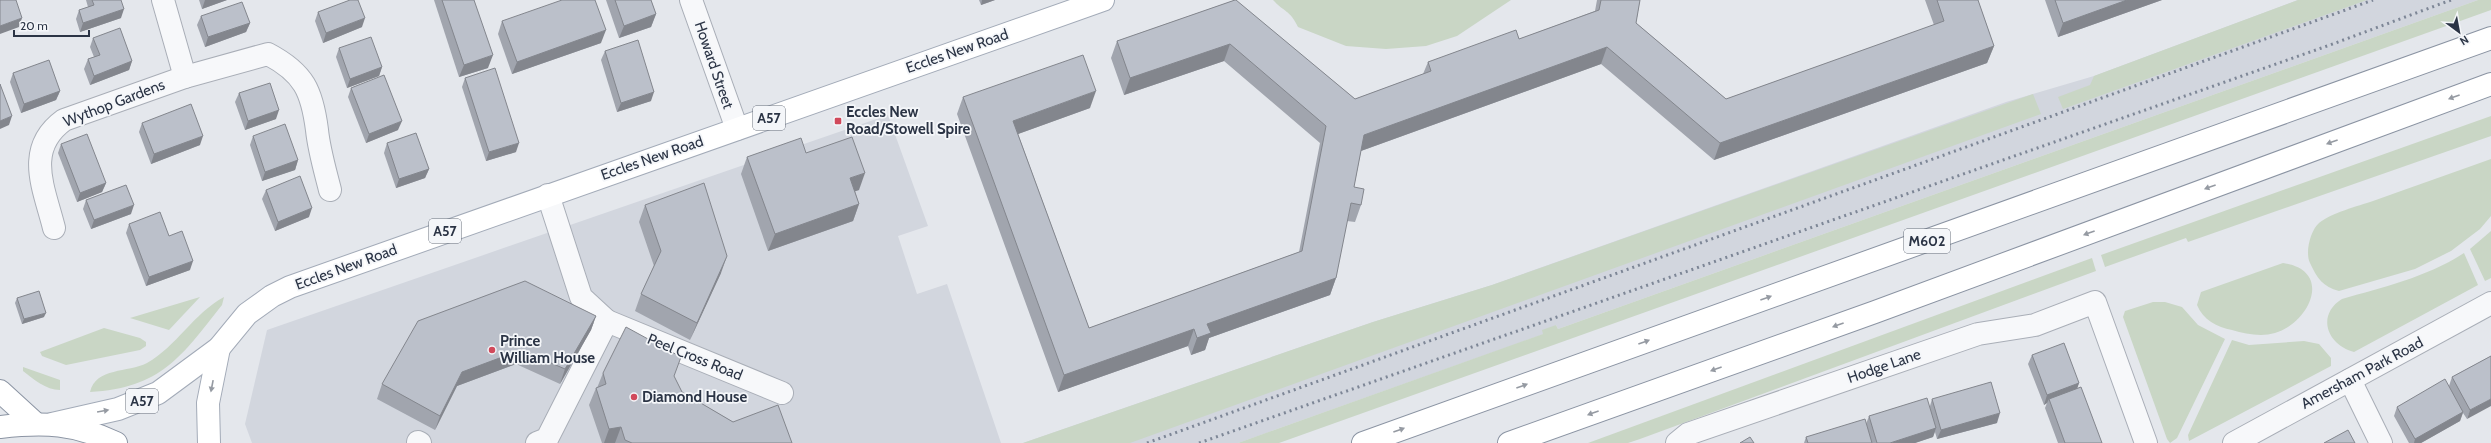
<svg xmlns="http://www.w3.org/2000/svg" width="2491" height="443" font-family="Cabin,sans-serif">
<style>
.built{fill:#d2d6de}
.green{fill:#c9d6c5}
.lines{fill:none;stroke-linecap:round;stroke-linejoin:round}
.minor-casing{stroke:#a9aeb7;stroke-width:24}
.major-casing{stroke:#a3abb8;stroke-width:24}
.highway-casing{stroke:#8b94a3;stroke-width:24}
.minor{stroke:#f7f8fa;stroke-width:22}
.major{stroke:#fff;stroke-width:22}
.highway{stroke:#fff;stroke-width:22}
.rail{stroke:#7d8696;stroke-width:3;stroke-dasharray:2 4;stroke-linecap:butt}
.wall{fill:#a1a5ae}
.shaded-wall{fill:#83868d}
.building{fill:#bbc0ca;stroke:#83868d}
.oneway{fill:#959aa2}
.poi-dot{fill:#d1495b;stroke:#f4f6f9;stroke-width:1.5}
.labels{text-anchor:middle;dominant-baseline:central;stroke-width:3.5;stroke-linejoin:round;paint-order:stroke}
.shield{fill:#f4f6f9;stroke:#676e7b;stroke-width:1}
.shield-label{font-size:14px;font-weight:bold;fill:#2b3445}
.street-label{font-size:15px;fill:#2b3445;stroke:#f4f6f9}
.poi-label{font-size:15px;font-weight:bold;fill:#2b3445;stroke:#f4f6f9;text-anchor:start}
</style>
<rect width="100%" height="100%" fill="#e4e7ec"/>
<g class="built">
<path d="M2298,0H2478L1558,329L1556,325L1544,334L1238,443H1023L1373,322L1492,285L2006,102L2094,76Z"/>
<path d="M888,115L928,226L898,236L917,294L947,284L1001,443H252L245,424L267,330Z"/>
</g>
<g class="green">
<path d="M1273,0H1511L1457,36L1426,46L1386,49L1346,46L1298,27C1290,10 1284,12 1273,0Z"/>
<path d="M2298,0H2367L2063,109L2058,97L2090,85L2094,76Z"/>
<path d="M2478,0H2491V10L1279,443H1238L1543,334L1542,330L1556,325L1558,329Z"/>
<path d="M2033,94L2041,114L1130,443H1023L1373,322L1492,285Z"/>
<path d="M2491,116V136L2188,242L2186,238L2105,267L2101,255Z"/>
<path d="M2491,159V216L2480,229L2451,251L2415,269L2339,291C2323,287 2317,278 2310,263C2305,253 2310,231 2319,223C2331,213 2358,206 2373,201C2412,187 2452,173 2491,159Z"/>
<path d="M2491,231V278L2485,281L2470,249Z"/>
<path d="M2464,253L2478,285L2354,352C2327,345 2316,315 2342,299C2384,287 2427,277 2464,253Z"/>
<path d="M2092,258L2096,271L1640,439L1628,443H1588Z"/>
<path d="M2283,263C2333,270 2311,322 2275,333C2261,337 2246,334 2232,330C2217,327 2203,320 2197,305L2201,292Z"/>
<path d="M200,297L169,330L130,318Z"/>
<path d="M224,297L222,305C181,357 161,388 90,392C96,367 128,373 147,363C177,346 193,314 224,297Z"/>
<path d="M2153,302H2165L2182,307L2198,325L2225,339L2177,438L2170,443L2167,439L2123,317L2125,311Z"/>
<path d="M104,328L140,338L146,342V346L140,350L66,365L42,356L40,352Z"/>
<path d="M2232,340L2249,345L2304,341L2319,344L2331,358V366L2189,441L2188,435Z"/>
<path d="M23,367L60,380V390C46,390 33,379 23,371Z"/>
</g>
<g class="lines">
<g class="minor-casing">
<g id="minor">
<path d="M163,0L185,77"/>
<path d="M691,0L737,129"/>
<path d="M54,228C44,188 24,149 64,120L185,77L268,54C304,73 312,91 317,130C319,150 325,170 330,190"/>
<path d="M607,321L782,393"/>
<path d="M2350,380L2381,443"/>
<path d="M418,442L420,443"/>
<path d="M537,443L547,439L607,321L581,297L548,195"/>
<path d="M1677,443L1688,434L1978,334L2035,325L2095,302L2146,443"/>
<path d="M2234,443L2491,303"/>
</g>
</g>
<g class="major-casing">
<g id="major">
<path d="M52,424L118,409L158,393L219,348L247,314L272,296L290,287L1103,0"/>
<path d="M209,443L208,403L219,348"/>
</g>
</g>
<g class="highway-casing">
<g id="highway">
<path d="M0,391L35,423"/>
<path d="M0,427C45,422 74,423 116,443"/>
<path d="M1363,443L2491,38"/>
<path d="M1509,443L1875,312L2491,84"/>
</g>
</g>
<use href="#minor" class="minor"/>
<use href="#major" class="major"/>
<use href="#highway" class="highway"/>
<g class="rail">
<path d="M1147,443L2373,0"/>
<path d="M1199,443L2330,45L2451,0"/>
</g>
</g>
<g class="wall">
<path d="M86,0H121V18L80,32L76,19L79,10L88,7Z"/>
<path d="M199,0H227L202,9Z"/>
<path d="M434,0H474L488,68L459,77Z"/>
<path d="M606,0H651L656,14L651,27L619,38Z"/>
<path d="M979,0H995L981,5Z"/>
<path d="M1235,0L1355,99L1423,74L1428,62L1519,39L1595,11L1597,0H1640L1636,23L1726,99L1934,25L1925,0H1978L1994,46L1987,63L1714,160L1601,64L1361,151L1354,187L1361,205L1355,222L1347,221L1336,278L1330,295L1209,338L1205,350L1191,355L1188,346L1058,392L957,114L963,97L1090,108L1018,134L1089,328L1299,252L1320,143L1224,61L1124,95L1111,58L1117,41Z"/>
<path d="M2045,0H2162L2058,37Z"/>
<path d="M318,12L362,27L323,43L315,21Z"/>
<path d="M201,16L250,23L246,32L205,47L197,25Z"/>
<path d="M502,21L601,43L512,74L498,34Z"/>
<path d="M93,38L132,61L129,70L90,85L84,69L88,59L94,57L90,47Z"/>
<path d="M339,48L382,67L379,76L347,88L336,57Z"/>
<path d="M605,51L651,101L617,112L601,60Z"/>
<path d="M13,73L60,91L56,100L21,113L10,82Z"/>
<path d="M465,78L516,152L486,161L462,87Z"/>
<path d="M351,88L398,130L366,143L348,97Z"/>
<path d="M239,93L276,119L245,130L235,102Z"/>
<path d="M142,123L200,145L151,164L139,132Z"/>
<path d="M253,136L298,160L295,170L262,181L250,145Z"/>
<path d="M387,143L429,169L425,178L396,188L384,153Z"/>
<path d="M61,144L106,183L102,192L77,202L58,153Z"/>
<path d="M806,153L859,190L855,191L859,204L853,221L768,251L741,174L747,157Z"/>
<path d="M266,190L309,217L275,231L262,199Z"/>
<path d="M86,200L131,214L91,229L83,209Z"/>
<path d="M645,205L721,273L690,340L635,311L641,294L654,266L639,222Z"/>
<path d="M129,224L169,236L190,270L146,286L126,233Z"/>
<path d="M17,298L44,317L22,324L15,303Z"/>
<path d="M596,316L591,330L560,384L516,364L457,386L435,430L377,399L382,384Z"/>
<path d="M2032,355L2079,383L2077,388L2102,443H2058L2045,408L2047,403L2044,405L2028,364Z"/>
<path d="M2491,356L2467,419L2463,413L2460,421L2421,443H2409L2394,416L2397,407L2449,386L2452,377Z"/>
<path d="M603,373L674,377L682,392L733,422L792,443H602L589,405L596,388H597Z"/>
<path d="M1932,399L1997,423L1937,439L1935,432L1933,437L1915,443H1804L1806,437L1866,424L1869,416L1930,406Z"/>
</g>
<g class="shaded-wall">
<path d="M205,0H227L202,9Z"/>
<path d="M982,0H995L981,5Z"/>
<path d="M2127,0H2162L2058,37L2063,23Z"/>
<path d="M124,9L121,18L80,32L83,23Z"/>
<path d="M656,14L651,27L619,38L624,26Z"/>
<path d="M22,18L19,27L0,34V26Z"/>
<path d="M365,18L362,27L323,43L326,33Z"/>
<path d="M250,23L246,32L205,47L208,37Z"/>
<path d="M606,30L601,43L512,74L517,62Z"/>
<path d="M1230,44L1224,61L1124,95L1130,78Z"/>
<path d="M1994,46L1987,63L1714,160L1720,143Z"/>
<path d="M1607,47L1601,64L1358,152L1364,135Z"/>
<path d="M493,55L488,68L459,77L464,65Z"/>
<path d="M132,61L129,70L90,85L94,76Z"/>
<path d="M382,67L379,76L347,88L350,79Z"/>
<path d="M60,91L56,100L21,113L24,104Z"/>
<path d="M1096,91L1090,108L1007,138L1013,121Z"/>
<path d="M654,92L651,101L617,112L621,103Z"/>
<path d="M279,110L276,119L245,130L248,121Z"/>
<path d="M12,116L9,125L0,129V121Z"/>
<path d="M402,121L398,130L366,143L369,134Z"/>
<path d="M203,136L200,145L151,164L154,154Z"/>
<path d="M519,143L516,152L486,161L489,152Z"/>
<path d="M298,160L295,170L262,181L265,172Z"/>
<path d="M429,169L425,178L396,188L399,179Z"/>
<path d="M865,173L859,190L844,195L850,178Z"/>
<path d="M106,183L102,192L77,202L80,193Z"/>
<path d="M859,204L853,221L768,251L775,234Z"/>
<path d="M134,205L131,214L91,229L94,220Z"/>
<path d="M312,208L309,217L275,231L278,222Z"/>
<path d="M727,256L721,273L690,340L697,323Z"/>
<path d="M193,261L190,270L146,286L149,277Z"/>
<path d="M1336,278L1330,295L1209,338L1205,350L1191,355L1197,338L1207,324Z"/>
<path d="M46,313L44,317L22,324L24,319Z"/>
<path d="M596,316L591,330L560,384L565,369Z"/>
<path d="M1194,329L1188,346L1058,392L1064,375Z"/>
<path d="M521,350L516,364L457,386L435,430L440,416L462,372Z"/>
<path d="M2079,383L2076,392L2049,399L2047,403L2044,405L2047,395Z"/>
<path d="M2491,399V406L2467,419L2470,410Z"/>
<path d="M2463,412L2460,421L2421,443H2414L2415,439Z"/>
<path d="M2000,413L1997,423L1937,439L1941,430Z"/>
<path d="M621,427L615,443H604L609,429Z"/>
<path d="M1936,428L1933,437L1915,443H1890Z"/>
</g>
<g class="building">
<path d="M0,0H16L22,18L0,26Z"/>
<path d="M92,0H121L124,9L83,23L79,10L94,5Z"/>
<path d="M350,0H358L365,18L326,33L318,12Z"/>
<path d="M442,0H474L493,55L464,65Z"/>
<path d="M562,0H595L606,30L517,62L502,21Z"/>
<path d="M615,0H651L656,14L624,26Z"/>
<path d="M1235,0H1236L1355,99L1431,71L1428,62L1516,30L1519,39L1599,10L1601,0H1640L1636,23L1726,99L1944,21L1937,0H1978L1994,46L1720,143L1607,47L1364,135L1354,187L1364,189L1361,205L1351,203L1336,278L1207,324L1211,333L1197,338L1194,329L1064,375L963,97L1083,55L1096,91L1013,121L1089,328L1302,251L1326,126L1230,44L1130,78L1117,41Z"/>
<path d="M2055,0H2127L2063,23Z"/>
<path d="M242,2L250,23L208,37L201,16Z"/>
<path d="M120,28L132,61L94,76L88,59L100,55L93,38Z"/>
<path d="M371,37L382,67L350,79L339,48Z"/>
<path d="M638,40L654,92L621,103L605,51Z"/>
<path d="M49,60L60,91L24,104L13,73Z"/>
<path d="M495,68L519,143L489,152L465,78Z"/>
<path d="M384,75L402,121L369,134L351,88Z"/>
<path d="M270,83L279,110L248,121L239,93Z"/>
<path d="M0,84L12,116L0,121Z"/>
<path d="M191,104L203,136L154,154L142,123Z"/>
<path d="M285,124L298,160L265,172L253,136Z"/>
<path d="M416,133L429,169L399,179L387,143Z"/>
<path d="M87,134L106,183L80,193L61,144Z"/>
<path d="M852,137L865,173L850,178L859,204L775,234L747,157L801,138L806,153Z"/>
<path d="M300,176L312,208L278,222L266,190Z"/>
<path d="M704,183L727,256L697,323L641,294L661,251L645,205Z"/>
<path d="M126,185L134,205L94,220L86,200Z"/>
<path d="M160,212L169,236L182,231L193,261L149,277L129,224Z"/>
<path d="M525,281L596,316L565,369L521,350L462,372L440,416L382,384L418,321Z"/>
<path d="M39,291L46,313L24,319L17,298Z"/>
<path d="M626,327L681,357L674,376L682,392L733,422L778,405L792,443H632L625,440L621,427L609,429L596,388L606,384L603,373Z"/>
<path d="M2064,343L2079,383L2047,395L2032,355Z"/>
<path d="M2491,356V399L2470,410L2452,377Z"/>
<path d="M2445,379L2463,412L2415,439L2397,407Z"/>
<path d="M1991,382L2000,413L1941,430L1932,399Z"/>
<path d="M2081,387L2102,443H2065L2049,399Z"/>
<path d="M1927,398L1936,428L1890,443H1877L1869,416Z"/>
<path d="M1865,419L1872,443H1808L1806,437Z"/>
<path d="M2348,430L2355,443H2324Z"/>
<path d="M1750,437L1754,443H1740Z"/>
</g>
<defs><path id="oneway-solid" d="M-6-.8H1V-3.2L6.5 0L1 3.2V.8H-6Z"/></defs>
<g class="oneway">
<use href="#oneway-solid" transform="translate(2454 97) rotate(160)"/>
<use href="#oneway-solid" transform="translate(2332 142) rotate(160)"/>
<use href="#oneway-solid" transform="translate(2210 187) rotate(160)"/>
<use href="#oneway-solid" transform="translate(2089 233) rotate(160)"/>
<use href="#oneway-solid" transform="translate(1766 298) rotate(-20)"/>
<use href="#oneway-solid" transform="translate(1838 325) rotate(160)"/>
<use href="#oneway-solid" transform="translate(1644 342) rotate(-20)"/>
<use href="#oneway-solid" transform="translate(1716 369) rotate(160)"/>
<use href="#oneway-solid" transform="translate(212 386) rotate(101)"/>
<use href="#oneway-solid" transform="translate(1522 386) rotate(-20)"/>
<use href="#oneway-solid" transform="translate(103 411) rotate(-10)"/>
<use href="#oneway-solid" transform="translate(1593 413) rotate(160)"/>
<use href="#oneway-solid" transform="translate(1399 430) rotate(-20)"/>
</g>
<g class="poi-dot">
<rect x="834" y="117" width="8" height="8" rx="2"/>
<circle cx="492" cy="350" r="4"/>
<circle cx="634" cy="397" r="4"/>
</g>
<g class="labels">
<g class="shield">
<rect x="753" y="106" width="32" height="24" rx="3"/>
<rect x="429" y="219" width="32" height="24" rx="3"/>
<rect x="1904" y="229" width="46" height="24" rx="3"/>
<rect x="126" y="389" width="32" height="24" rx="3"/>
</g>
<g class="shield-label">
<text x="769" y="118">A57</text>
<text x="445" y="231">A57</text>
<text x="1927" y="241">M602</text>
<text x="142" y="401">A57</text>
</g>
<g class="street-label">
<text transform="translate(957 51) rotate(-19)">Eccles New Road</text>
<text transform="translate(714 65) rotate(71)">Howard Street</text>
<text transform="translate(114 103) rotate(-21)">Wythop Gardens</text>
<text transform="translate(652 158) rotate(-19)">Eccles New Road</text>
<text transform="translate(346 267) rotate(-20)">Eccles New Road</text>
<text transform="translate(695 357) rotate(22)">Peel Cross Road</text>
<text transform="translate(1884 366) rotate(-19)">Hodge Lane</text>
<text transform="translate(2362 373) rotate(-28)">Amersham Park Road</text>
</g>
<g class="poi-label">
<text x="846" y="112">Eccles New<tspan x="846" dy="17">Road/Stowell Spire</tspan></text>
<text x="500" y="341">Prince<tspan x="500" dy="17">William House</tspan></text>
<text x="642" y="397">Diamond House</text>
</g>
</g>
<g transform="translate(2459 32) rotate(148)" stroke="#f4f6f9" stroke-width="3" paint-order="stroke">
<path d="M0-3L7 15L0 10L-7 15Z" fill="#2b3445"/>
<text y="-6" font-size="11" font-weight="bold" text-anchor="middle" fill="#2b3445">N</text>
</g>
<path d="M14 30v6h75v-6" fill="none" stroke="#2b3445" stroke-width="2"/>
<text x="20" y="30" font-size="12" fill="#2b3445" stroke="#f4f6f9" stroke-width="3" paint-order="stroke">20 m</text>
</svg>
